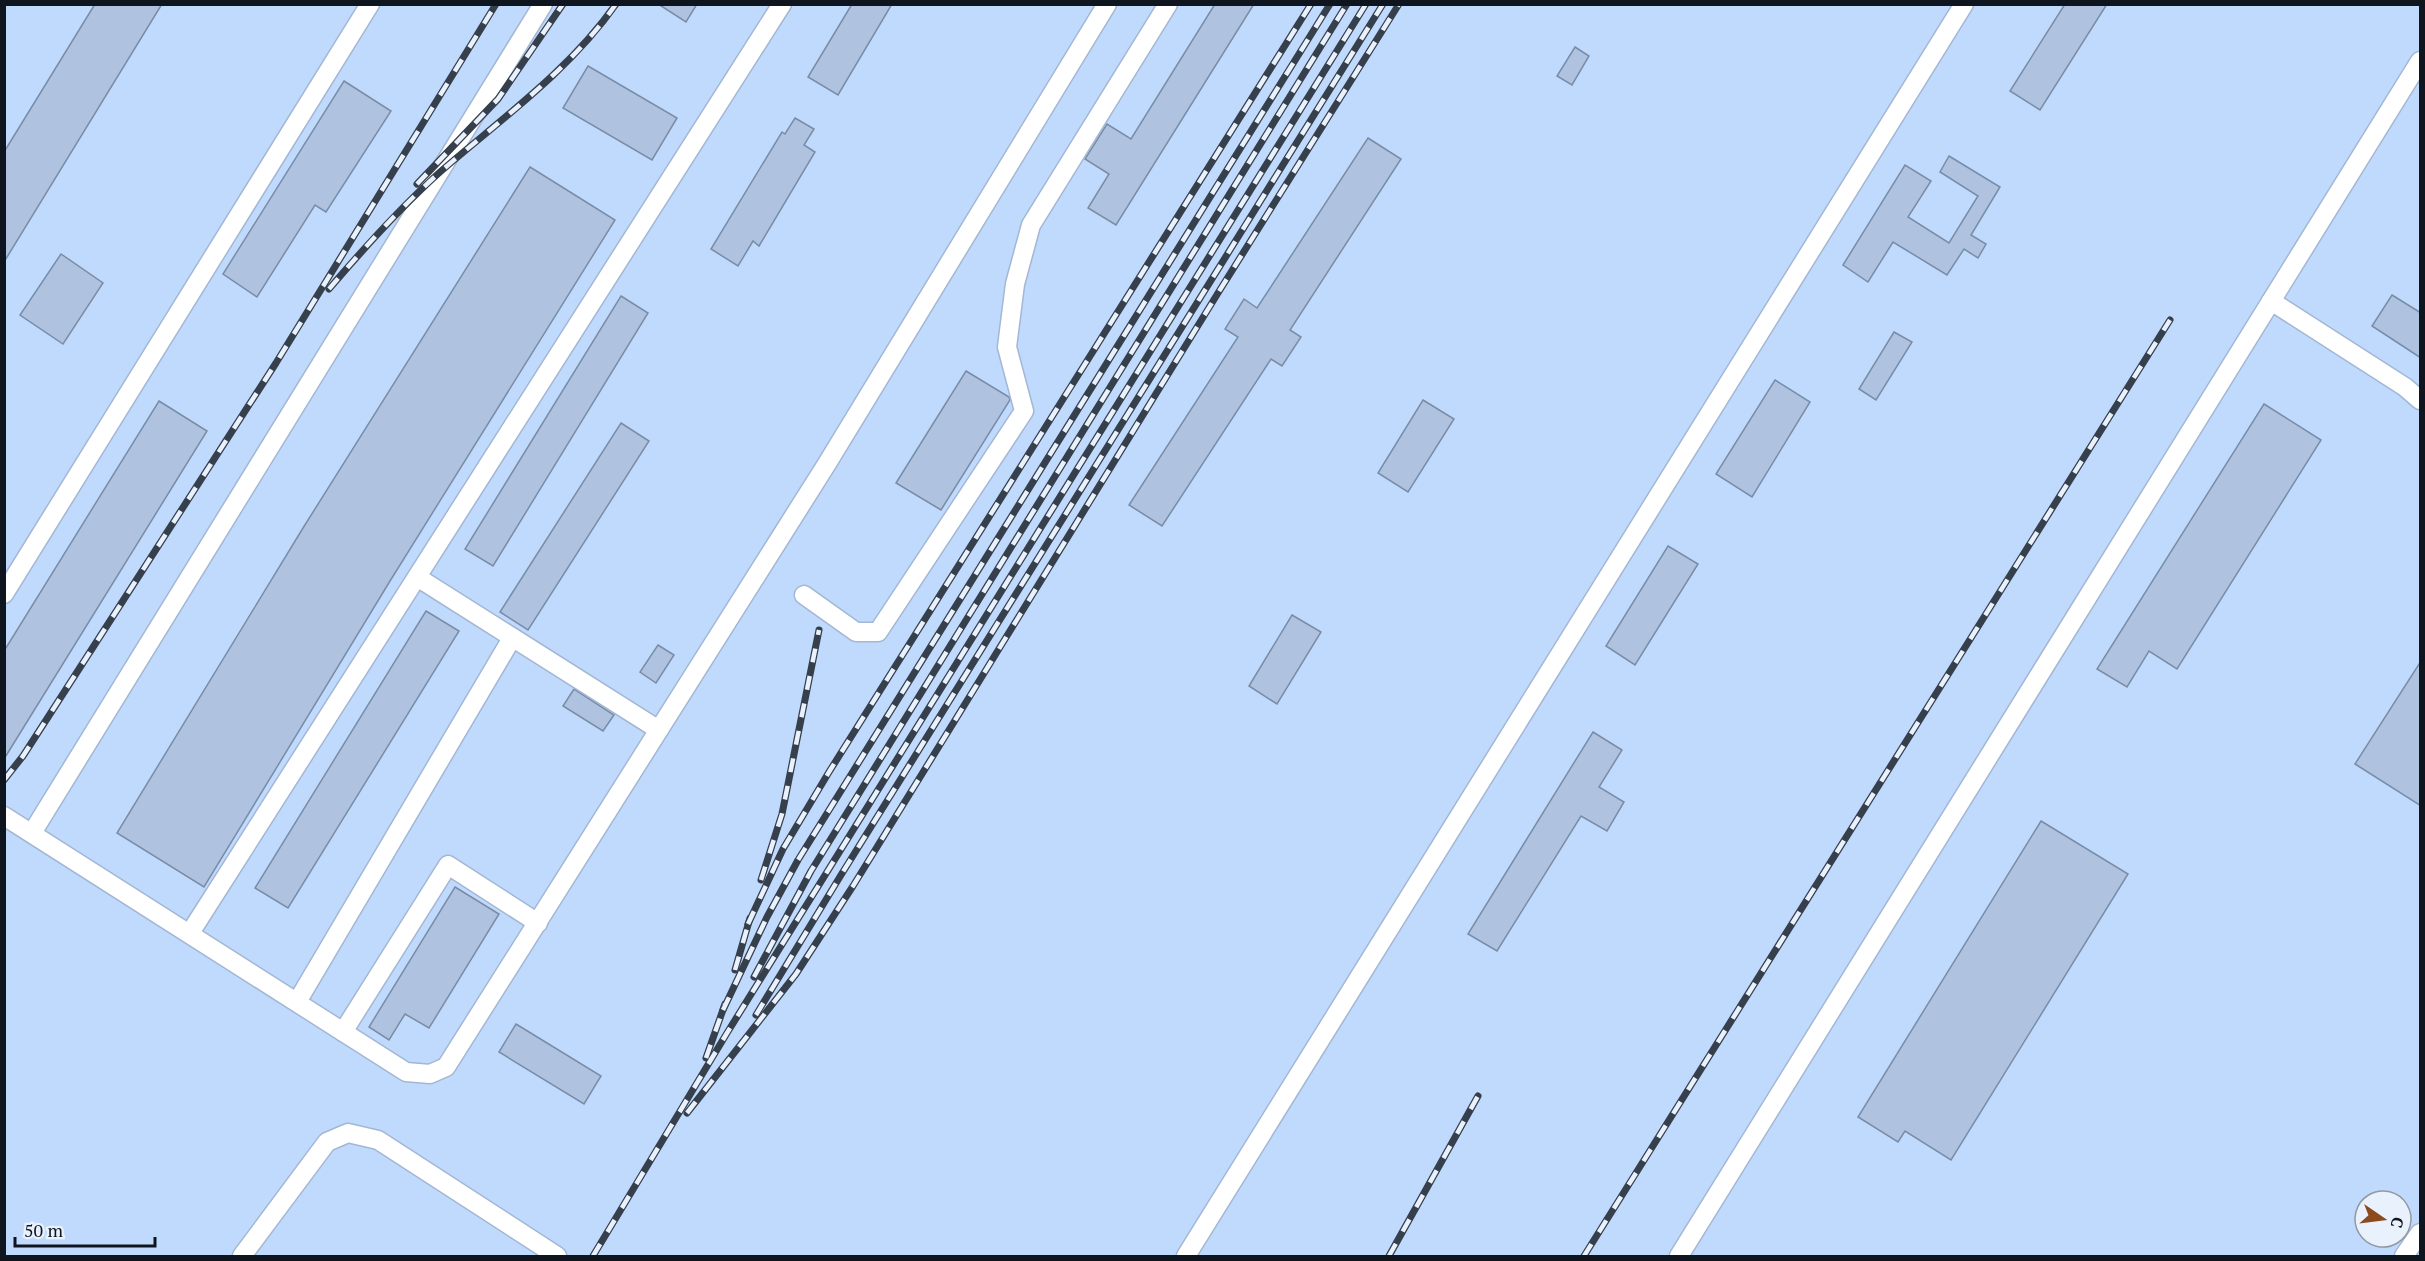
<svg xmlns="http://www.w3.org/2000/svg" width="2425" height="1261" font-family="'PT Serif',serif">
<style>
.built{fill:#c0dafd;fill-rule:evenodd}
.building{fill:#afc3e0;stroke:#798ca7;stroke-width:1.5}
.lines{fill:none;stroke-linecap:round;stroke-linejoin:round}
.minor-casing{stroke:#a3b7d4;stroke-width:21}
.minor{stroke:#fff;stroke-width:18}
.rail-casing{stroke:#363f4c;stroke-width:7}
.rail{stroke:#e9f1fd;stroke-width:4.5;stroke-dasharray:14;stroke-linecap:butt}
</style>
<rect width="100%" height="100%" fill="#d4e5fd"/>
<path class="built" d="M5,5H2420V1256H5ZM2365,1201H2401V1237H2365Z"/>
<g class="building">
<path d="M95,4H162L4,262V152Z"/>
<path d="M658,4H697L686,22Z"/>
<path d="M852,4H892L838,95L808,77Z"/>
<path d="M1215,4H1254L1116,225L1088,208L1109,174L1085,159L1107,124L1131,139Z"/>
<path d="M2065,4H2107L2040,110L2010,91Z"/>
<path d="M1575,47L1589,56L1572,85L1557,76Z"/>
<path d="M588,66L677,118L652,160L563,108Z"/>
<path d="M344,81L391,111L326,212L315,205L257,297L223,274Z"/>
<path d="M795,118L814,129L804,145L815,152L759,246L753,241L738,266L711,249L782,132L785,134Z"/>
<path d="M1368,138L1401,159L1290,330L1301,337L1282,366L1271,359L1162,526L1129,505L1238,337L1225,329L1244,299L1257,308Z"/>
<path d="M1949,156L2000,187L1971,235L1986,244L1978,258L1964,249L1947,275L1893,242L1868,282L1843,265L1905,165L1931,181L1908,217L1949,243L1978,196L1940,172Z"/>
<path d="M530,167L615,220L390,581L204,887L117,833L303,528Z"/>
<path d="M61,254L103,283L63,344L20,315Z"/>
<path d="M2392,295L2421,313V358L2372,326Z"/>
<path d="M621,296L648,313L493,566L465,549Z"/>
<path d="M1894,332L1912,342L1876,400L1859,389Z"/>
<path d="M966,371L1009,397L1010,400L941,510L896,483Z"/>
<path d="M1775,380L1810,402L1752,497L1716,474Z"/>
<path d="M1423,400L1454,419L1408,492L1378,473Z"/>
<path d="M159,401L207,431L4,759V651Z"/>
<path d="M2264,404L2321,440L2177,669L2149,651L2127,687L2097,669Z"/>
<path d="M621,423L649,441L528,630L500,612Z"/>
<path d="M1668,546L1698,564L1635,665L1606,646Z"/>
<path d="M426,611L459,631L288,908L255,888Z"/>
<path d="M1292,615L1321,632L1277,704L1249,686Z"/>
<path d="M658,645L674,655L656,683L640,672Z"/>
<path d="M2421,661V806L2355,764Z"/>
<path d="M574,689L614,715L603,731L563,706Z"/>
<path d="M1593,732L1622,750L1599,787L1624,802L1607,831L1581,816L1497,951L1468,934Z"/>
<path d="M2041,821L2128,874L1951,1160L1905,1131L1898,1142L1858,1117Z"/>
<path d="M455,887L499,914L429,1028L405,1014L389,1040L369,1027Z"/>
<path d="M516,1024L601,1076L584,1104L499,1052Z"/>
</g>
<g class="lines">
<g class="minor-casing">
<g id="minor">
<path d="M2271,301L2405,387L2420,400"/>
<path d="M417,577L659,730"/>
<path d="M4,594L370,4"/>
<path d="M804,595L856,632H878L1024,411L1007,347L1015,284L1031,225L1168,4"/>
<path d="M4,816L406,1072L430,1074L446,1067L828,462L1107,4"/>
<path d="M32,833L543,4"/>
<path d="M190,933L782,4"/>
<path d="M297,1002L512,638"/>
<path d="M343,1032L448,865L538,923"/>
<path d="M242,1256L327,1142L348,1133L378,1140L557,1256"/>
<path d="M1186,1256L1964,4"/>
<path d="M1679,1256L2420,61"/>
<path d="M2404,1256L2420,1233"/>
</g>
</g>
<use href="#minor" class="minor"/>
<g class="rail-casing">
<g id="rail">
<path d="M417,184L498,99L563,4"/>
<path d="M329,289C364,248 400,208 440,172C501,119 569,71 616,4"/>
<path d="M4,780L23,756L276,363L496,4"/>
<path d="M761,880L782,814L819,630"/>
<path d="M748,924L783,849L829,772L1311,4"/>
<path d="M735,970L750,918"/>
<path d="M754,977L811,871L1347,4"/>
<path d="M723,1010L767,917L798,860L1330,4"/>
<path d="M756,1015L841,875L1383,4"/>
<path d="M706,1058L725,1004"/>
<path d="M687,1113L796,974L853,886L1218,293L1399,4"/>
<path d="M593,1256L727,1033L1366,4"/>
<path d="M1389,1256L1478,1096"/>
<path d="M1584,1256L2170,320"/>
</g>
</g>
<use href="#rail" class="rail"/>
</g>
<rect width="2425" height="1261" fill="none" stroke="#0e151f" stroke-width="12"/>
<g transform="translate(2383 1219) rotate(104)"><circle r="28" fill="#e9f1fd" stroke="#9199a4" stroke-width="1.5"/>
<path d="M0-4.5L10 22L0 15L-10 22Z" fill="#8d4a1c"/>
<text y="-9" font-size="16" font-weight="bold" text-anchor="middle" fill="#0e151f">С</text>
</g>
<path d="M15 1237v9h140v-9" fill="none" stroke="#0e151f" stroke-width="3"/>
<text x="24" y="1237" font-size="18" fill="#0e151f" stroke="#e9f1fd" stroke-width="4.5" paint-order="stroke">50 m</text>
</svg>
